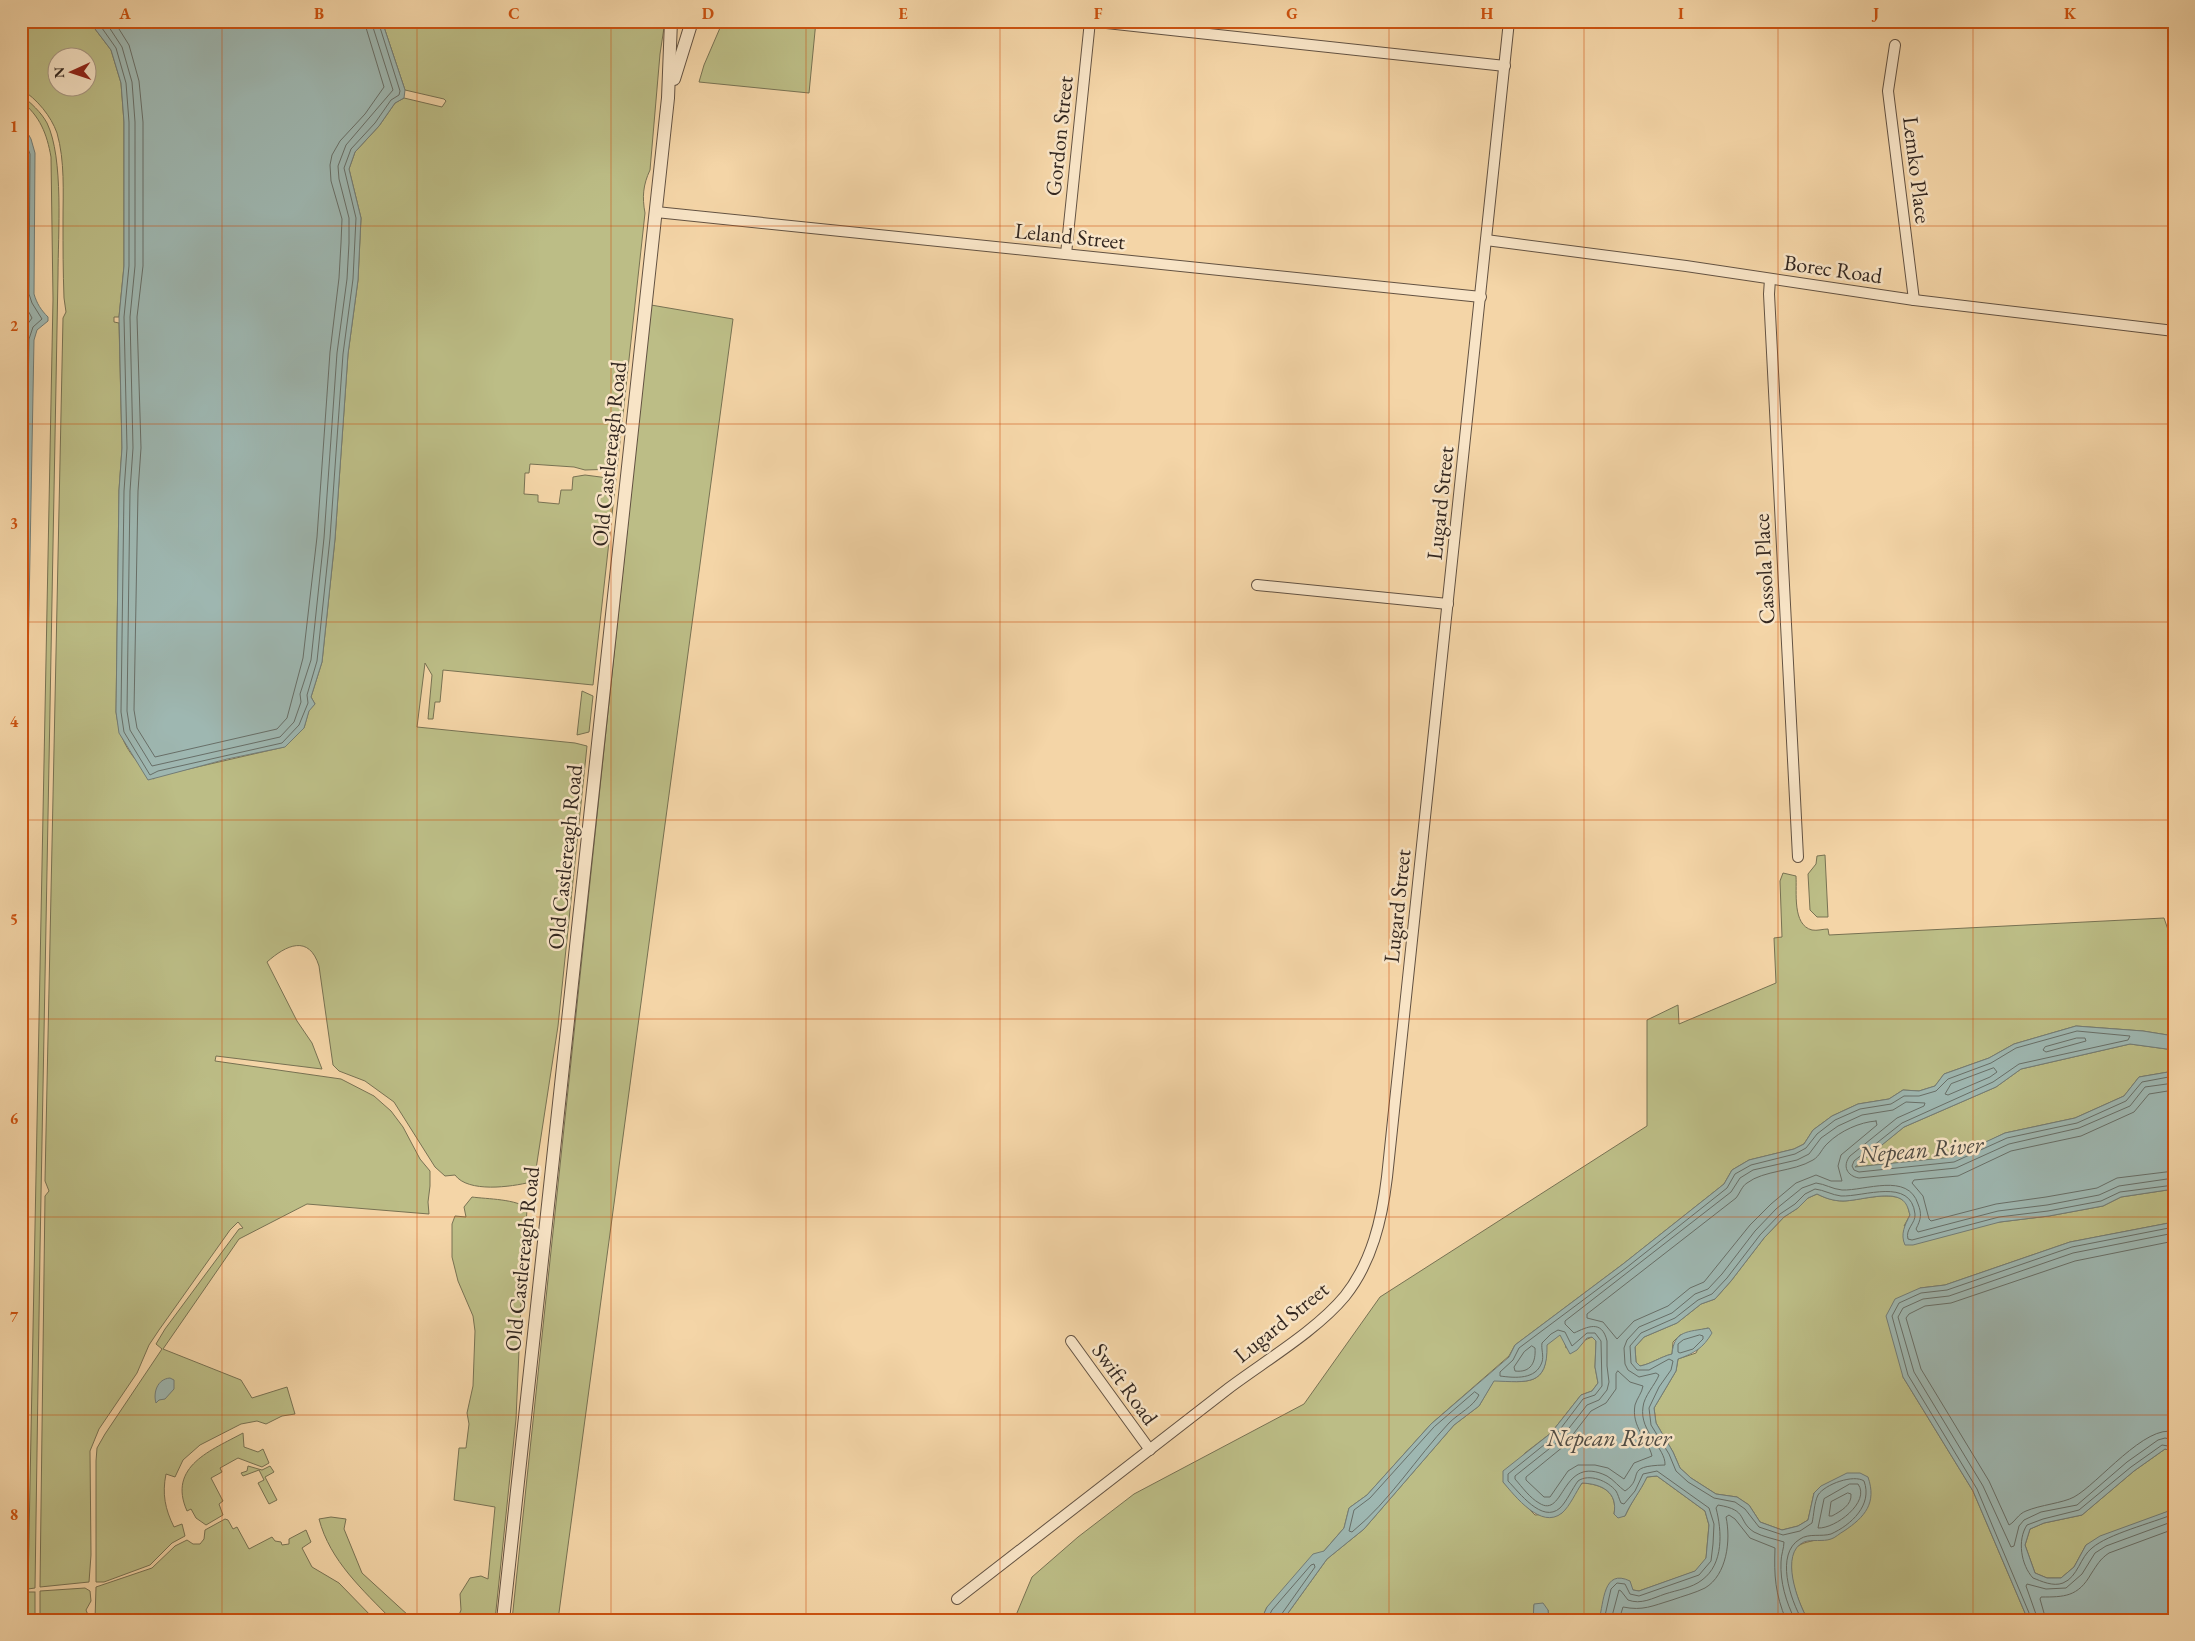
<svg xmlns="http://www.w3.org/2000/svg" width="2195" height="1641" font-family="'EB Garamond',serif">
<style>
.green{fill:#bcbd86;stroke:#787253;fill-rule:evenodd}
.water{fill:#9eb7b1;stroke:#737d77}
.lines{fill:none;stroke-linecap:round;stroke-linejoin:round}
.shore{stroke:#686f68;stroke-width:1}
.minor-casing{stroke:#635242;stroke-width:12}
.tertiary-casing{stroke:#635242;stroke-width:14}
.minor{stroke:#f8e4c6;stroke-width:10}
.tertiary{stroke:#f8e4c6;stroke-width:12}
.grid{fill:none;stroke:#cd520f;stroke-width:1;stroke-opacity:0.55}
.labels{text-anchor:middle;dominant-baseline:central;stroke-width:5;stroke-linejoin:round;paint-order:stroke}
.street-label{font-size:22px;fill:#332720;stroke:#f8e4c6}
.water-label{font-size:24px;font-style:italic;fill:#4e4b44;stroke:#f8e4c6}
.neatline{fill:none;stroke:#cd520f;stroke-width:2}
.grid-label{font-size:16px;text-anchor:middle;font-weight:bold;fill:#cd520f}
</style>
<rect width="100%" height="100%" fill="#f4d5a7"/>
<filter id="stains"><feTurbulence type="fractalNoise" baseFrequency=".004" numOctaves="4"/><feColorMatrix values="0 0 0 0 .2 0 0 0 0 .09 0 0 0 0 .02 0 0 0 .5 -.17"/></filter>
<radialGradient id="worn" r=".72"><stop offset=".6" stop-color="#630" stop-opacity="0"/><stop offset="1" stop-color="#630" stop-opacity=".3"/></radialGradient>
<g class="green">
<path d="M21,21H89L111,50L121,83L124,122V266L119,317H114V322L119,323L122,448L119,490L116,712C121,746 131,755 153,779L158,776L284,747L304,728L309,710L315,704L311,697L322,662L335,539L348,354L358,280L361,218L349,169L355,152L379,126L395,103L404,98L442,107L446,101L444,99L405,90L382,21H665L660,54L650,170C643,185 642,197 645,213L617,469L585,470L574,467L530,464L529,473H525L524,494L538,495V502L559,504L561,490H572L573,477L585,475L616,479L593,685L443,670L440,702H435L433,719H428L432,675L425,663L417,727L575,743L587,746L558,1026L536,1169L531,1182C511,1187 468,1193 455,1175L445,1176L435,1167L394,1102L365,1081L339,1071L333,1065L319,966C309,934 286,945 267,962L297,1021L312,1043L322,1069L216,1056L215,1061L341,1079L374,1096L391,1111L403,1127L420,1159L430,1171V1186L428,1202L429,1214L307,1204L239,1239L163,1349L241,1380L252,1398L287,1387L295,1414L282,1416L266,1424L257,1421L241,1424L200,1445L183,1460L175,1477L166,1474C162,1494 165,1509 174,1527L182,1524L185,1536L172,1543L150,1565L104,1582H96V1461L97,1448L105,1434L162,1349L156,1344L165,1329L239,1229L243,1228L238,1222L230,1230L159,1330L149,1345L137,1373L99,1429L90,1451L91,1555L89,1582L40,1587L45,1196L49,1191L45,1181L63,318L66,312L64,298C63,272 63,247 63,221C63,192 65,161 57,133C51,116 37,99 21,89ZM58,58H88V88H58Z"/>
<path d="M723,21H816L809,93L699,82L704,65Z"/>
<path d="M21,95C31,103 41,112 47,123C64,158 58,235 58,275L40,1250L35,1588L28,1589L53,299L51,157C47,134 40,116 21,101Z"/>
<path d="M651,305L733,319L558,1620H512Z"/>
<path d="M582,691L593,696L589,732L577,735Z"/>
<path d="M1825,855L1828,917H1817L1810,910L1808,874L1816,864L1817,856Z"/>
<path d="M1783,873L1796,876C1797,892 1792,925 1812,930C1817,931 1823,929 1828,929L1829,935L2164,918L2174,947V1036L2143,1031L2076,1026L2014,1044L1989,1058L1944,1074L1935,1086L1919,1091L1903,1090L1889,1099L1858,1104L1832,1116L1813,1130L1804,1144L1794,1149L1749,1160L1732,1170L1724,1184L1623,1264L1515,1345L1509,1356L1431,1424L1367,1495L1349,1508L1344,1528L1324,1551L1267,1607L1261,1620H1014L1032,1577L1078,1537L1134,1494L1304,1404L1380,1297L1647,1126V1020L1678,1005L1679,1024L1776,983L1774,938L1782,937L1780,881Z"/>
<path d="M2130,1044L2174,1050V1071L2139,1077L2124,1096L2075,1118L2005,1133L1953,1158L1854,1167L1904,1127L1996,1087L2021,1069Z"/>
<path d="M2174,1189V1222L2070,1242L1945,1285L1920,1288L1903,1377L1973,1491L2028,1620H1808C1799,1605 1784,1566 1794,1550C1799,1543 1808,1542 1816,1540L1814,1493L1808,1520L1798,1526L1782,1530L1760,1522L1749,1505L1737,1497L1716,1494L1691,1478L1680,1468L1673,1452L1656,1423L1654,1408L1676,1371L1678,1359L1696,1353L1708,1328L1680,1335L1673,1342L1672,1354C1660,1357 1651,1364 1640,1366L1636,1362L1635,1347L1644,1337L1677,1323L1701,1304L1715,1299L1731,1281L1764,1238L1784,1217L1798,1208L1808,1198L1817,1194C1825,1198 1834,1201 1843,1201C1858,1201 1897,1188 1907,1204C1908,1207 1909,1212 1910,1215L1904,1226L2000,1222L2049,1216L2103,1206L2121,1197Z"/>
<path d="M472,1197C486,1199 519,1199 527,1209L521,1305L516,1419L495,1620H457L461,1610L460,1594L470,1578L481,1576L488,1579L495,1507L454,1500L459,1448H466L469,1424L467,1413L473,1386L475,1331L473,1316L458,1281L452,1257V1224L455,1216L466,1217L464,1207Z"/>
<path d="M1560,1334L1564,1339L1566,1348L1592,1337L1596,1341L1595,1367L1598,1383L1592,1391L1581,1395L1551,1433L1525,1453L1503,1482L1535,1515L1562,1513L1582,1483C1602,1484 1618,1492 1614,1514L1625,1516C1631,1502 1640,1491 1647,1477L1657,1476L1705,1511L1709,1525L1706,1559L1696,1571L1639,1591L1633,1590L1601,1612L1599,1620H1549L1548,1610L1534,1605L1533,1620H1283L1327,1559L1364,1529L1454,1425L1479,1406L1494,1380C1527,1383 1549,1386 1546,1345Z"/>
<path d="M27,1348L23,1620H21L22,1353Z"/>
<path d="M243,1433L244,1447L258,1452L263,1449L269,1463L262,1467L238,1458L220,1468L222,1472L211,1478L223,1501L219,1504L223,1515L206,1525L196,1518L191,1509L187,1511C167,1466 212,1450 243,1433Z"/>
<path d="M2165,1449L2174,1452V1509L2086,1545L2074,1567L2061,1578H2047L2035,1573L2025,1545L2030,1529L2044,1523L2082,1515L2134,1471Z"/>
<path d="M248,1466L262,1470L270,1466L274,1472L265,1477L277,1500L269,1504L258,1483L264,1480L259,1470L243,1476L241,1473L247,1471Z"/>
<path d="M331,1517L346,1519L344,1529L362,1573L409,1616L407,1620H392C363,1590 330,1561 319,1519Z"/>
<path d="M225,1519L228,1520L233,1529L237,1527L249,1549L272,1537L275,1541L281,1542L282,1545L289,1544V1539L306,1530L311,1542L302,1548L312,1567L339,1583L375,1620H95L96,1587L152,1568L175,1546L187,1540L193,1544H200L204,1539L205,1530Z"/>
<path d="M85,1588L90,1591L91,1601L86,1610L90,1620H40V1591Z"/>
<rect x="28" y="1592" width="7" height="28"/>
</g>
<g class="water">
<path d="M89,21H382L405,90L404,98L395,103L379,126L355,152L349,169L361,218L358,280L348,354L335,539L322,662L311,697L315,704L309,711L304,728L285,747L227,759L148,780L119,733L116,712L119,490L122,448L119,317L124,266V122L121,83L111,50Z"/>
<path d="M21,121L31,139L35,153L34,294C37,304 41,310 48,317V321L37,330L34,340L21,1040Z"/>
<path d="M2076,1026L2143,1031L2174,1036V1050L2130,1044L2021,1069L1996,1087L1904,1127L1855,1167L1953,1157L2005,1133L2075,1118L2124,1096L2139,1077L2174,1071V1189L2121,1197L2103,1206L2049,1216L2000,1222L1913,1245H1905C1900,1234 1905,1225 1910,1215C1908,1208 1907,1203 1901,1199C1888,1191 1858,1201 1843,1201C1833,1201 1825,1198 1817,1194L1808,1198L1798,1208L1784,1217L1764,1238L1731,1281L1715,1299L1701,1304L1677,1323L1644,1337L1635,1347L1636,1362L1640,1366C1651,1364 1660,1357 1672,1354C1674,1330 1688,1332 1709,1328L1712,1333C1703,1348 1695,1353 1678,1359L1676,1371L1654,1408L1656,1423L1673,1452L1680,1468L1691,1478L1716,1494L1737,1497L1749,1505L1760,1522L1782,1530L1798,1526L1808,1520L1814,1493L1821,1486L1847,1473H1860L1868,1477C1877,1503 1865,1517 1844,1531C1840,1533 1835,1538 1831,1539C1823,1542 1812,1539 1804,1542C1779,1553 1798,1603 1808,1620H1599C1604,1602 1603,1568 1630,1581L1633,1590L1639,1591L1695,1571L1706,1558L1709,1525L1705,1511L1657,1476L1647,1477C1640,1492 1631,1502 1625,1516L1618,1518L1614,1514C1618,1492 1602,1484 1582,1483C1576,1492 1570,1506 1562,1513C1541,1530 1515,1496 1503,1482V1471L1551,1433L1581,1395L1592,1391L1598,1383L1595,1367L1596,1341L1592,1337L1587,1338L1577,1350L1570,1354L1560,1335L1547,1345C1548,1387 1527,1382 1494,1381L1479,1406L1454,1425L1364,1529L1327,1559L1283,1620H1261L1267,1607L1313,1554L1324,1551L1344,1528L1349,1508L1367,1495L1431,1424L1509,1357L1515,1345L1623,1264L1724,1184L1732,1170L1749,1160L1794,1149L1804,1144L1813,1130L1832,1116L1858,1104L1889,1099L1903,1090L1919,1091L1935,1086L1944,1074L1989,1058L2014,1044Z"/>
<path d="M2174,1222V1452L2165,1449L2134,1471L2082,1515L2044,1523L2030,1529L2025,1545L2035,1573L2047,1578H2061L2074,1567L2086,1545L2100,1536L2174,1509V1620H2028L1973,1491L1903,1377L1886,1316L1895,1299L1920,1288L1945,1285L2070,1242Z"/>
<path d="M170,1378L174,1380V1389L165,1399L159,1400L156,1403C153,1393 157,1379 170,1378Z"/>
<path d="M1543,1603L1548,1610L1549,1620H1533L1534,1604Z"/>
</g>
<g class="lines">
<g class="shore">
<path d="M97,21L116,48L126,83L129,122V266L124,317L127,448L124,491L121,712L124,732L150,775L158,771L282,743L299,725L308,703L307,695L317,661L330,538L343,354L353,279L356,218L344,168L351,149L375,123L391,100L399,95L400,91L378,21"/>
<path d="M105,21L122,47L132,82L135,122V266L130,317L133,448L130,491L127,711L130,730L152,766L280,737L294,722L301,702L300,694L311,660L324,538L337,353L347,279L349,243V218L339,179L338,166L346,145L393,90L371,21"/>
<path d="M114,21L129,45L139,81L143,122V266L137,317L141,448L138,491L134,710L137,728L155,757L277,729L287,718L303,658L317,537L330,352L339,278L341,243L342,219L331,181L330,165L332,155L340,141L365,114L384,87L364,21"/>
<path d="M21,130L30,154L29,294L32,303L42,319L33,327L29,339L21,771"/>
<path d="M21,147L24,174L23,294L25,305L32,318L27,325L23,339L21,434"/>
<path d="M2077,1038H2085L2086,1041L2046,1052L2043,1050L2045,1047Z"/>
<path d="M1994,1068L1997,1072L1990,1077L1948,1095L1945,1094L1951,1084Z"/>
<path d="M2174,1083L2145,1087L2130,1106L2079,1128L2009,1144L1956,1168L1859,1178C1847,1176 1842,1166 1850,1156L1897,1118L1924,1106L1925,1103L1906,1102L1893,1110L1862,1115L1838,1126L1821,1138L1809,1154L1797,1160L1753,1170L1740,1178L1731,1192L1565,1321V1324L1574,1333C1587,1327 1602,1319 1607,1341V1366L1609,1382L1607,1390L1599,1400L1587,1405L1559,1441L1515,1476V1479C1522,1487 1530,1498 1539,1503C1565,1520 1561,1453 1607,1476C1614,1480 1619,1487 1625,1491C1646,1477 1622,1466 1665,1465C1666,1448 1639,1432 1643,1407C1644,1396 1655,1385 1659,1375L1656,1373L1639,1377L1628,1370L1625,1364L1624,1348L1627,1340L1639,1327L1672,1313L1695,1294L1708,1289L1722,1274L1755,1231L1776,1209L1802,1188L1816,1183C1825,1184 1832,1189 1842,1190C1865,1191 1908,1172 1918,1204C1922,1214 1921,1219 1916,1229L1918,1232L1998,1211L2047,1205L2099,1195L2119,1186L2174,1178"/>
<path d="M2174,1090L2149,1094L2134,1112L2081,1136L2011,1151L1958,1176L1914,1180L1912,1183L1923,1196L1929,1219L1931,1221L1996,1204L2046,1197L2097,1188L2117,1178L2174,1171"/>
<path d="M1876,1121L1877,1125L1841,1155L1838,1166L1842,1181H1831L1816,1175L1796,1183L1771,1204L1750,1225L1704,1282L1690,1288L1668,1306L1634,1321L1617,1339L1603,1322L1587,1318V1314L1736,1198C1740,1193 1742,1186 1747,1183C1764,1170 1793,1172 1813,1160C1820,1156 1822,1148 1828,1143C1840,1131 1860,1122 1876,1121Z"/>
<path d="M2174,1233L2073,1253L1949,1296L1923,1299L1903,1308L1898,1317L1914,1372L1983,1486L2011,1547L2014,1546L2019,1526L2024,1520L2041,1512L2077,1505L2127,1462L2158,1440L2165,1438L2174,1440"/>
<path d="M2174,1241L2075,1261L1951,1303L1925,1306L1909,1314L1906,1318L1921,1369L1989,1481L2009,1525C2015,1522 2018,1514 2026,1511C2040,1505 2063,1503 2074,1497C2098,1484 2146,1423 2174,1432"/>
<path d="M1700,1335L1703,1336V1339L1693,1349L1680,1353L1678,1352V1344L1683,1340Z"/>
<path d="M1532,1346L1535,1348C1536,1362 1531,1373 1515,1371L1514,1367L1524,1352Z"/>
<path d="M1618,1371L1630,1382L1643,1386C1642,1393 1637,1398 1635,1405C1631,1427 1648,1439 1652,1456L1634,1463L1624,1479L1608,1468L1595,1465H1578L1568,1471L1550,1497H1544L1526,1480V1477L1564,1446L1591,1411L1606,1403L1616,1389V1374Z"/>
<path d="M1475,1392L1479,1395C1473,1407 1459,1413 1449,1423C1416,1458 1390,1501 1352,1532L1349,1531L1354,1510L1370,1498L1434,1427Z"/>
<path d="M2174,1447L2162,1445L2131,1467L2079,1510L2043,1519L2027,1525C2017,1540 2021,1565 2033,1578C2041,1581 2053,1587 2063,1583C2078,1577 2080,1557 2092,1548C2108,1534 2152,1523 2174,1514"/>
<path d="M1850,1484H1858C1871,1502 1835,1529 1818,1528L1824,1499Z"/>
<path d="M1848,1493L1851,1494C1852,1505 1841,1511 1832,1516H1829L1831,1502Z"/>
<path d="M1267,1620L1272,1610L1311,1565L1314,1564L1315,1567L1281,1615L1280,1620"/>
<path d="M1604,1620L1611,1589L1617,1583L1625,1584L1630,1594L1639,1596L1699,1575L1711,1561L1713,1544L1714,1524L1709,1508L1657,1471L1643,1474L1635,1491L1624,1504L1621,1503C1619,1499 1618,1494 1616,1491C1608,1481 1589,1473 1578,1481C1572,1489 1567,1501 1560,1508C1542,1524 1519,1492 1508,1481V1474L1555,1436L1583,1399L1595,1395L1602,1386L1601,1341L1595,1333H1587L1572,1346L1565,1332L1558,1330L1551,1334L1542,1343C1541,1349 1544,1356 1542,1362C1536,1380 1515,1378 1500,1376V1372L1513,1360L1519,1348L1626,1268L1727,1188L1735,1174L1751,1165L1795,1154L1806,1148L1817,1134L1835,1120L1860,1109L1891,1104L1904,1096H1919L1936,1091L1948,1079L1991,1063L2016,1048L2077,1031L2130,1036L2128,1040L2019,1064L1993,1082L1902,1123L1854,1161L1852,1166L1854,1170L1859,1172L1954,1162L2007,1138L2077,1123L2126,1101L2142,1082L2174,1076"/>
<path d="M1611,1620L1619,1590L1621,1591L1628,1600C1641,1605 1653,1598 1665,1594C1677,1590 1692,1588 1702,1580C1724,1564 1722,1531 1716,1508L1718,1505C1749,1510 1737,1521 1754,1532C1763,1537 1775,1539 1784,1542C1784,1548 1781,1555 1781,1562C1780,1582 1786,1602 1795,1620"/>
<path d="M1619,1620L1623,1607C1643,1611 1652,1606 1672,1600C1683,1596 1695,1593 1705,1588C1727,1575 1731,1540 1726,1517L1729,1515L1735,1519L1750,1538L1775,1548C1774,1576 1775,1593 1786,1620"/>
<path d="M1802,1620C1790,1599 1775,1554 1800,1539C1809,1533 1821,1537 1831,1534C1851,1525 1873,1505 1864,1481C1854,1474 1825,1484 1818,1495C1814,1503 1814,1515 1812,1523L1800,1531L1783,1535L1759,1527L1745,1509L1735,1502L1714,1498L1688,1482L1676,1471L1669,1454L1651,1425L1649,1408L1659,1387L1671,1370L1673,1361L1669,1359L1649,1370H1637L1631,1363L1630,1346L1641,1333L1675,1318L1698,1300L1712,1294L1727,1278L1760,1235L1780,1214L1795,1204L1805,1194L1815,1189C1824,1190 1832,1195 1841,1196C1864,1197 1911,1177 1915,1214C1916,1223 1905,1229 1908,1239L1912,1240L1999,1217L2048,1211L2101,1201L2120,1192L2174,1185"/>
<path d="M2032,1620L1977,1489L1908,1375L1892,1316L1899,1303L1921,1293L1947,1290L2072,1247L2174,1227"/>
<path d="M2038,1620L2026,1586L2027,1584L2046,1589L2066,1588L2082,1574L2095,1553L2106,1546L2174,1521"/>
<path d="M2046,1620L2040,1599L2041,1597C2064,1597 2078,1597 2091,1574C2097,1565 2100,1559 2109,1553L2174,1529"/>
</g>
<g class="minor-casing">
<g id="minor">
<path d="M1088,21L1505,66"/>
<path d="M1895,45L1888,91L1914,300"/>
<path d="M656,212L1481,297"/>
<path d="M1486,240L1686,266L1914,300L2174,331"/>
<path d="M1066,254L1090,21"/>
<path d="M1770,279L1769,294L1798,857"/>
<path d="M1257,585L1448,604"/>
<path d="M1071,1341L1150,1450"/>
<path d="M957,1599C1048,1528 1139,1458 1229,1388C1265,1361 1317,1330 1345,1296C1372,1262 1382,1219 1387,1177L1509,21"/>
</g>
</g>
<g class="tertiary-casing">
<g id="tertiary">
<path d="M674,79L692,21"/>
<path d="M503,1620L668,98L671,21"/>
</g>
</g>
<use href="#minor" class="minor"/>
<use href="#tertiary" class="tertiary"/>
</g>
<path class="grid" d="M222,21V1620M417,21V1620M611,21V1620M806,21V1620M1000,21V1620M1195,21V1620M1389,21V1620M1584,21V1620M1778,21V1620M1973,21V1620M21,226H2174M21,424H2174M21,622H2174M21,820H2174M21,1019H2174M21,1217H2174M21,1415H2174"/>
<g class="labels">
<g class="street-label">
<text transform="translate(1059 136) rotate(-84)">Gordon Street</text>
<text transform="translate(1917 170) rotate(83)">Lemko Place</text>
<text transform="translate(1070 236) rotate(6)">Leland Street</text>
<text transform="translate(1833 269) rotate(8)">Borec Road</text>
<text transform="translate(609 454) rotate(-84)">Old Castlereagh Road</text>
<text transform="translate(1440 503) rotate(-84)">Lugard Street</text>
<text transform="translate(1764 569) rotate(-93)">Cassola Place</text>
<text transform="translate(565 857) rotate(-84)">Old Castlereagh Road</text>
<text transform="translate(1397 906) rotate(-84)">Lugard Street</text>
<text transform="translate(522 1259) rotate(-84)">Old Castlereagh Road</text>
<text transform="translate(1281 1322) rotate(-39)">Lugard Street</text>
<text transform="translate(1125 1384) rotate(54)">Swift Road</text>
</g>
<g class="water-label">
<text transform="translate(1921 1149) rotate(-5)">Nepean River</text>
<text x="1609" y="1437">Nepean River</text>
</g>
</g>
<rect width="2195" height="1641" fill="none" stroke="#f4d5a7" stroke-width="55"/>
<g transform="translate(72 72) rotate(267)"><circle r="24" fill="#f8e4c6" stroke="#a99884"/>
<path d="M0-4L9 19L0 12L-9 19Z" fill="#8f2418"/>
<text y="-8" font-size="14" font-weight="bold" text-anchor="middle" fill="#332720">N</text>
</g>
<rect x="28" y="28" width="2140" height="1586" class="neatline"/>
<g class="grid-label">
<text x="125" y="19">A</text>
<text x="319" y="19">B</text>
<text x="514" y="19">C</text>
<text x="708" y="19">D</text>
<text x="903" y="19">E</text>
<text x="1098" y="19">F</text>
<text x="1292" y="19">G</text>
<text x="1487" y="19">H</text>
<text x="1681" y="19">I</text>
<text x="1876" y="19">J</text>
<text x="2070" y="19">K</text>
<text x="14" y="132">1</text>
<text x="14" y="331">2</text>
<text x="14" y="529">3</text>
<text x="14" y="727">4</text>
<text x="14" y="925">5</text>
<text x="14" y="1124">6</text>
<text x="14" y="1322">7</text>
<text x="14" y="1520">8</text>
</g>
<rect width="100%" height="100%" filter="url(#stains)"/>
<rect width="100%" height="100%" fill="url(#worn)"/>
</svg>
